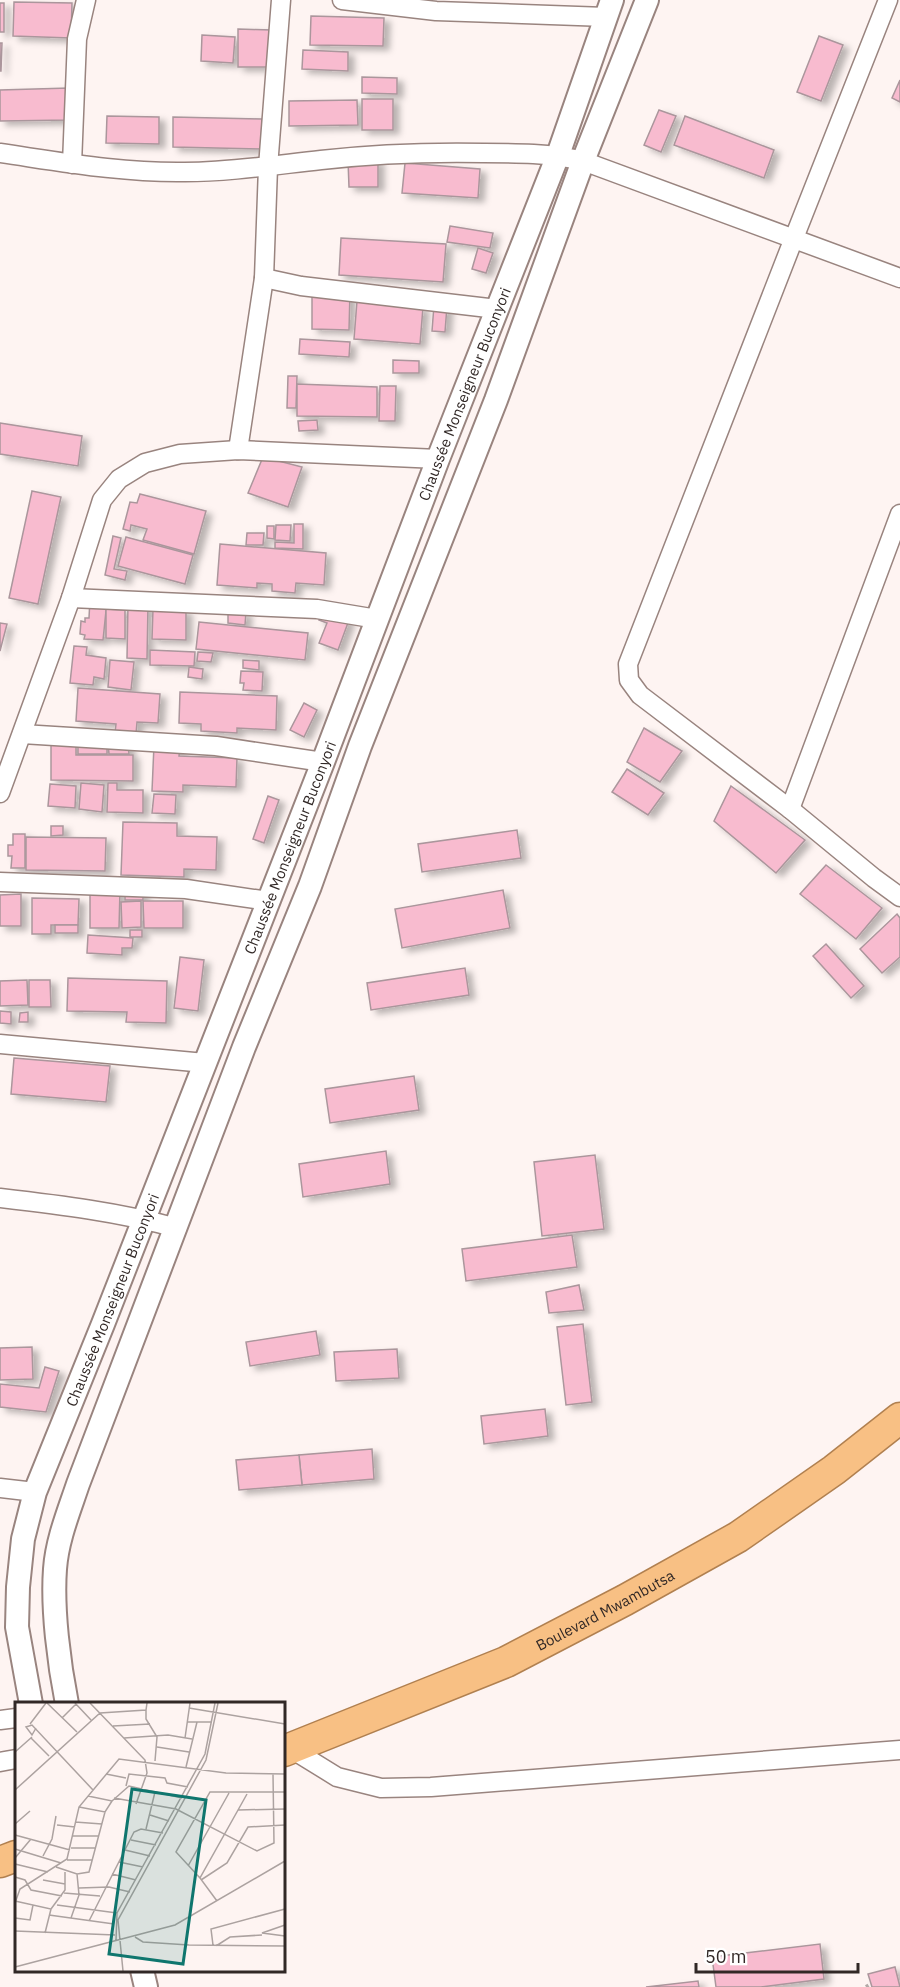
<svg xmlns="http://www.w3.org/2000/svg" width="900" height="1987" font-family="'IBM Plex Sans',sans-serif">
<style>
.building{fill:#f8bbcf;stroke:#ab969c;stroke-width:1.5;filter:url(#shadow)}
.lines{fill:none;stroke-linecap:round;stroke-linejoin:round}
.minor-casing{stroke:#99847f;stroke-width:21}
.tertiary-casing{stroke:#99847f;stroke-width:26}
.trunk-casing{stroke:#b18050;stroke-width:33}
.path{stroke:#b2a9a7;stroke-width:4;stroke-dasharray:3 3;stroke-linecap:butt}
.minor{stroke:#fff;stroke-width:18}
.tertiary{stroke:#fff;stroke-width:22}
.trunk{stroke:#f8c084;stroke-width:30}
.labels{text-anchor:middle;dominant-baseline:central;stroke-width:4.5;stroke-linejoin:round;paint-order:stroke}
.street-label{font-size:15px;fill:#312826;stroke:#fff}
.inset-road{fill:none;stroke:#aca2a0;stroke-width:1.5}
.view{fill:#0f766e;fill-opacity:0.15;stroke:#0f766e;stroke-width:3}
.inset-edge{fill:none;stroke:#312826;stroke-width:3}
</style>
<defs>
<filter id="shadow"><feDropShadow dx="6" dy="4" stdDeviation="3" flood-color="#0004"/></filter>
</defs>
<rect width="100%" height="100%" fill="#fef4f2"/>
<g class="building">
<path d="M14,2L72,3L71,38L13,36Z"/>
<rect x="0" y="3" width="4" height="29"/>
<path d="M311,16L384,18L383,46L310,45Z"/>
<path d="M238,29L272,30V67H238Z"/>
<path d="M202,35L235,37L233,63L201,61Z"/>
<path d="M819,36L843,45L821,101L797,92Z"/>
<path d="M0,43H2L1,71H0Z"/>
<path d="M303,50L348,52V71L302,69Z"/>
<path d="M362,77L397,78V94L362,93Z"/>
<path d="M900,80V102L892,98Z"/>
<path d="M69,88L70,120L0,121V90Z"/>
<rect x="362" y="99" width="31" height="31"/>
<path d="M357,100L358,125L289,126V101Z"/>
<path d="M659,110L676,116L661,152L644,145Z"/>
<path d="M107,116L159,117V144L106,143Z"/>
<path d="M685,116L774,150L764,178L674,145Z"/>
<path d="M173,117L262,119L261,149L173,147Z"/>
<path d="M378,160V187H349L348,161Z"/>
<path d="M405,163L480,169L478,198L402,193Z"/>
<path d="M450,226L493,233L490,248L447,242Z"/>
<path d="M341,238L446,244L443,282L339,275Z"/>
<path d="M478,248L493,253L486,273L472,269Z"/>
<path d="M312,292H350L349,330L312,329Z"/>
<path d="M357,301L423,307L420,344L354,339Z"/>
<path d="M434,305L447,306L445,332L432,331Z"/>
<path d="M300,339L350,342L349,357L299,354Z"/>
<path d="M393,360L419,361V373H393Z"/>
<path d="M288,376H297L296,408H287Z"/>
<path d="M297,384L377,387V417L297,416Z"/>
<path d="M380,386H396L395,421H379Z"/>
<path d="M317,420L318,430L299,431L298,421Z"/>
<path d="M0,423L82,436L78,466L0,454Z"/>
<path d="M263,457L302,467L288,507L248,493Z"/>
<path d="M32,491L61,497L38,604L9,598Z"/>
<path d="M140,494L206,511L194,554L143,540L147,529L131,525L130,531L123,529L130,502L137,503Z"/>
<path d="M294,524H303V549L275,548V542L294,543Z"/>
<path d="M276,525H291L290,541L275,540Z"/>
<path d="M267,526H274V539L267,538Z"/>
<path d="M247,533H264L263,545H246Z"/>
<path d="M113,536L121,538L114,569L127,571L125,580L105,575Z"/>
<path d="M126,537L193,555L185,584L118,566Z"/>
<path d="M220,544L326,553L324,585L296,583L295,593L272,591V584L257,583V588L217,585Z"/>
<path d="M90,599L107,601L103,640L84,639L85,635L80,634L81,621L85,622V618H89Z"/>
<path d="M128,604L148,605L147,659L127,658Z"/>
<path d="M106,609L125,610V639L106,638Z"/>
<path d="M153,609L186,610V640L152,639Z"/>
<path d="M322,610L349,620L338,650L319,643L327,623L319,620Z"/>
<path d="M228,611L246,612L245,625L228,623Z"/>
<path d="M199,622L308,633L305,660L196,649Z"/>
<path d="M0,623L7,624L0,651Z"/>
<path d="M74,646L87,647L86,655L106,658L104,679L94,677L93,685L70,683Z"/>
<path d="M150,650L195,652L194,666L150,665Z"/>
<path d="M198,652L213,653L211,662L197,661Z"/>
<path d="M110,660L134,662L131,690L108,687Z"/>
<path d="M243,660L259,661V670L243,668Z"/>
<path d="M189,667L203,669L202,679L188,677Z"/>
<path d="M241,671L263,672L262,691L243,690L244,683H240Z"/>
<path d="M78,688L160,694L158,723L137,722L136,734L115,733L116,724L76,721Z"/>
<path d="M180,692L277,696L276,730L237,728V733L201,731V724L179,723Z"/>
<path d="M304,703L317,710L304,737L290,730Z"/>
<path d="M644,728L682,751L660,782L627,762Z"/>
<path d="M51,742H76V755H133V781L51,780Z"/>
<rect x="78" y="742" width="29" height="12"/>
<path d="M108,743H128L129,754H109Z"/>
<path d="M154,745L180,746L179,756L237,758L236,787L183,785V792L152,791Z"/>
<path d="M627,769L664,793L648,815L612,792Z"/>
<path d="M81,783L104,785L102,812L79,809Z"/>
<path d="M108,783H117V790H143V813L107,812Z"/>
<path d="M50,784L76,786L75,808L48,806Z"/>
<path d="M731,786L805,840L776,873L714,821Z"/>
<path d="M154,794L176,795L175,814L152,813Z"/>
<path d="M268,796L279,800L264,843L253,839Z"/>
<path d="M123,822L177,823V836L217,837L216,870L184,869V877L121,875Z"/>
<path d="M51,826H63V835L51,836Z"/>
<path d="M517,830L521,858L422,872L418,844Z"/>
<path d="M13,834H25V868H11L12,856H8V845H13Z"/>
<path d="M26,837L106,838L105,871L26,870Z"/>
<path d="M826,865L882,908L856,939L800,894Z"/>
<rect x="125" y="888" width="18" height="12"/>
<path d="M90,889L120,890L119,928H90Z"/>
<path d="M503,890L510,928L402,948L395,909Z"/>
<path d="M21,894V926H0V895Z"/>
<path d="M32,898L79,899L78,925H51V934H32Z"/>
<path d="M141,901V927L122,928L121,902Z"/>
<path d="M143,901H183V928H144Z"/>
<path d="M897,914L900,918V957L882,973L860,949Z"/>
<rect x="55" y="925" width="23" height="8"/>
<rect x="130" y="930" width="12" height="7"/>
<path d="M88,935L133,938L132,948H122V955L87,953Z"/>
<path d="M826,944L864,986L851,998L813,956Z"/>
<path d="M180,957L204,960L198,1011L174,1008Z"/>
<path d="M465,968L469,995L371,1010L367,983Z"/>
<path d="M68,978L167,981L166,1023L126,1022L127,1012L67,1011Z"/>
<path d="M27,980L28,1005L0,1006V981Z"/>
<path d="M29,980H50L51,1007H29Z"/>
<path d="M0,1011L11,1012V1024L0,1023Z"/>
<path d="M28,1012V1022H19L20,1013Z"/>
<path d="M14,1058L110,1066L106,1102L11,1094Z"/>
<path d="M414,1076L419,1110L330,1123L325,1089Z"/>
<path d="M386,1151L390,1184L303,1197L299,1164Z"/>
<path d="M595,1155L604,1229L542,1236L534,1162Z"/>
<path d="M572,1235L577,1267L466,1281L462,1249Z"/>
<path d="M579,1285L584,1310L549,1313L546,1292Z"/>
<path d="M583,1324L592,1402L566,1405L557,1327Z"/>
<path d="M316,1331L320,1355L250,1366L246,1342Z"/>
<path d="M32,1347L33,1379L0,1380V1348Z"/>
<path d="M397,1349L399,1378L336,1381L334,1352Z"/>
<path d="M45,1367L59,1371L46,1412L0,1407V1384L39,1388Z"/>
<path d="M545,1409L548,1436L484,1444L481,1416Z"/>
<path d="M372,1449L374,1479L302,1485L299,1455Z"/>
<path d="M299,1455L302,1485L239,1490L236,1460Z"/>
<path d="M820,1944L824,1979L761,1987H716L712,1957Z"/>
<path d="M895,1967L900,1987H872L868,1974Z"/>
<path d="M698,1981L699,1987H646Z"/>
</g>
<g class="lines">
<g class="minor-casing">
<g id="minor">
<path d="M342,0L436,11L606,17"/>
<path d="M888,0L794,238L628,664L629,680L640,695L790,809L874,878L900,897"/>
<path d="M0,153C62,162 122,173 185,172C230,172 275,165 321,160C374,154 430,152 484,153C517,153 550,153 583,161L900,278"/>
<path d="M72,164L77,39L86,0"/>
<path d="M264,278L301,286L497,309"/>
<path d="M238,450L264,278L268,167L281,0"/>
<path d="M71,598L317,609L377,619"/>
<path d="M22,734L216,746L323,762"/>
<path d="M0,793L71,598L102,500L119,479L145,463L180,454L238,450L438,459"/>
<path d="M790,809L900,514"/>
<path d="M0,882L186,889L268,901"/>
<path d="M0,1044L205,1063"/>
<path d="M0,1198C60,1205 119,1212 177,1228"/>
<path d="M0,1488L35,1492"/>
<path d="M0,1720L16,1718"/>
<path d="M290,1748L337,1777L381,1788L431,1787L900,1750"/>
<path d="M0,1762L16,1759"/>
</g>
</g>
<g class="tertiary-casing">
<g id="tertiary">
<path id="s1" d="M31,1704L17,1627L18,1587L23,1539L35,1492L103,1324L323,762L438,459L558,155L612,0"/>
<path d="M67,1704C59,1664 52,1609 55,1569C57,1540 69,1511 78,1484L244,1047L310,886L360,746L496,400L583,161L647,0"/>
<path d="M142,1970L146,1987"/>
</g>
</g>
<g class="trunk-casing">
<g id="trunk">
<path id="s2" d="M284,1751L506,1662L625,1600L738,1537L834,1470L900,1418"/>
<path d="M0,1862L16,1856"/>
</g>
</g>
<path class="path" d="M866,1987L871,1984"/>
<use href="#minor" class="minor"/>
<use href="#tertiary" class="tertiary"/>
<use href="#trunk" class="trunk"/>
</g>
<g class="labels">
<g class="street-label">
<text stroke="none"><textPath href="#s1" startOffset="1394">Chaussée Monseigneur Buconyori</textPath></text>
<text stroke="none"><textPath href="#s1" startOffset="908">Chaussée Monseigneur Buconyori</textPath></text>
<text stroke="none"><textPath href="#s1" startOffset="422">Chaussée Monseigneur Buconyori</textPath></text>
<text stroke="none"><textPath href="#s2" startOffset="351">Boulevard Mwambutsa</textPath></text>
</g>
</g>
<g transform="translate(15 1702)">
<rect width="270" height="270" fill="#fef4f2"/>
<path class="inset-road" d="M32,1L62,30M60,1L76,18M75,1L130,58L132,71L121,102M174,6L270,22M131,8V17L142,35L140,59M47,16L61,2M172,20H197M15,22L31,1M98,24L135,22M21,26L17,33L11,25L17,23L78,88M16,36L34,54M109,36L153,33L177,37M170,36L175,1M142,45L174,50M0,50L17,35M171,65L182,20M91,72L111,76M111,84L114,72L150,76L152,81L173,85M0,88L85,11L131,8L132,1M73,94L97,99L114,84L167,96M99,96L161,107L242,149L259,141L258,72M64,105L90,110L97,99M223,108L270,107M135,113L154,119M60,120L87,122M0,122L15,109M42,123L60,125M131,127L140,90M0,133L55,148M58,134H83M116,138L141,143M56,146H80M0,147L46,161M110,148L135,154M28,154L37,137L41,114M0,156L16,137M52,158H77M104,160L128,165M0,162L33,170M173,164L214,91M41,165L62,172L74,170L90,110M97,172L121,178M0,175L10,178L16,188L47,194M185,176L161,150L195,90H270M28,178L50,182M186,178L212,161L233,125L270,123M64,186L94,185L115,190M49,191L85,194M0,199L36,207L30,231M202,199L185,176L232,92M0,201L5,187L52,157L64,105L104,57L211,71L270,72M42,203L102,211M36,207L50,188V170M34,213L99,222M0,216L15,218L18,203M56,216L64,193L62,172M74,219L119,130L126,127L148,131M270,223L247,231L270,234M0,229L100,233M120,235L128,240L174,243L270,244M101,238L102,211L190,52L200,1M198,243L196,227L270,207M201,244L215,235L247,233M0,265L160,223L270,159M108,269L103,218L191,58L203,1"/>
<path class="view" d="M117,87L191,98L168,262L94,252Z"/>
<rect width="270" height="270" class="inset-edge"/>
</g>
<path d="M696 1963v9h162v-9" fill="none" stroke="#312826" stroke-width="3"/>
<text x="705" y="1963" font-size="18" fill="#312826" stroke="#ffffff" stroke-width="4.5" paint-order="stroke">50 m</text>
</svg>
